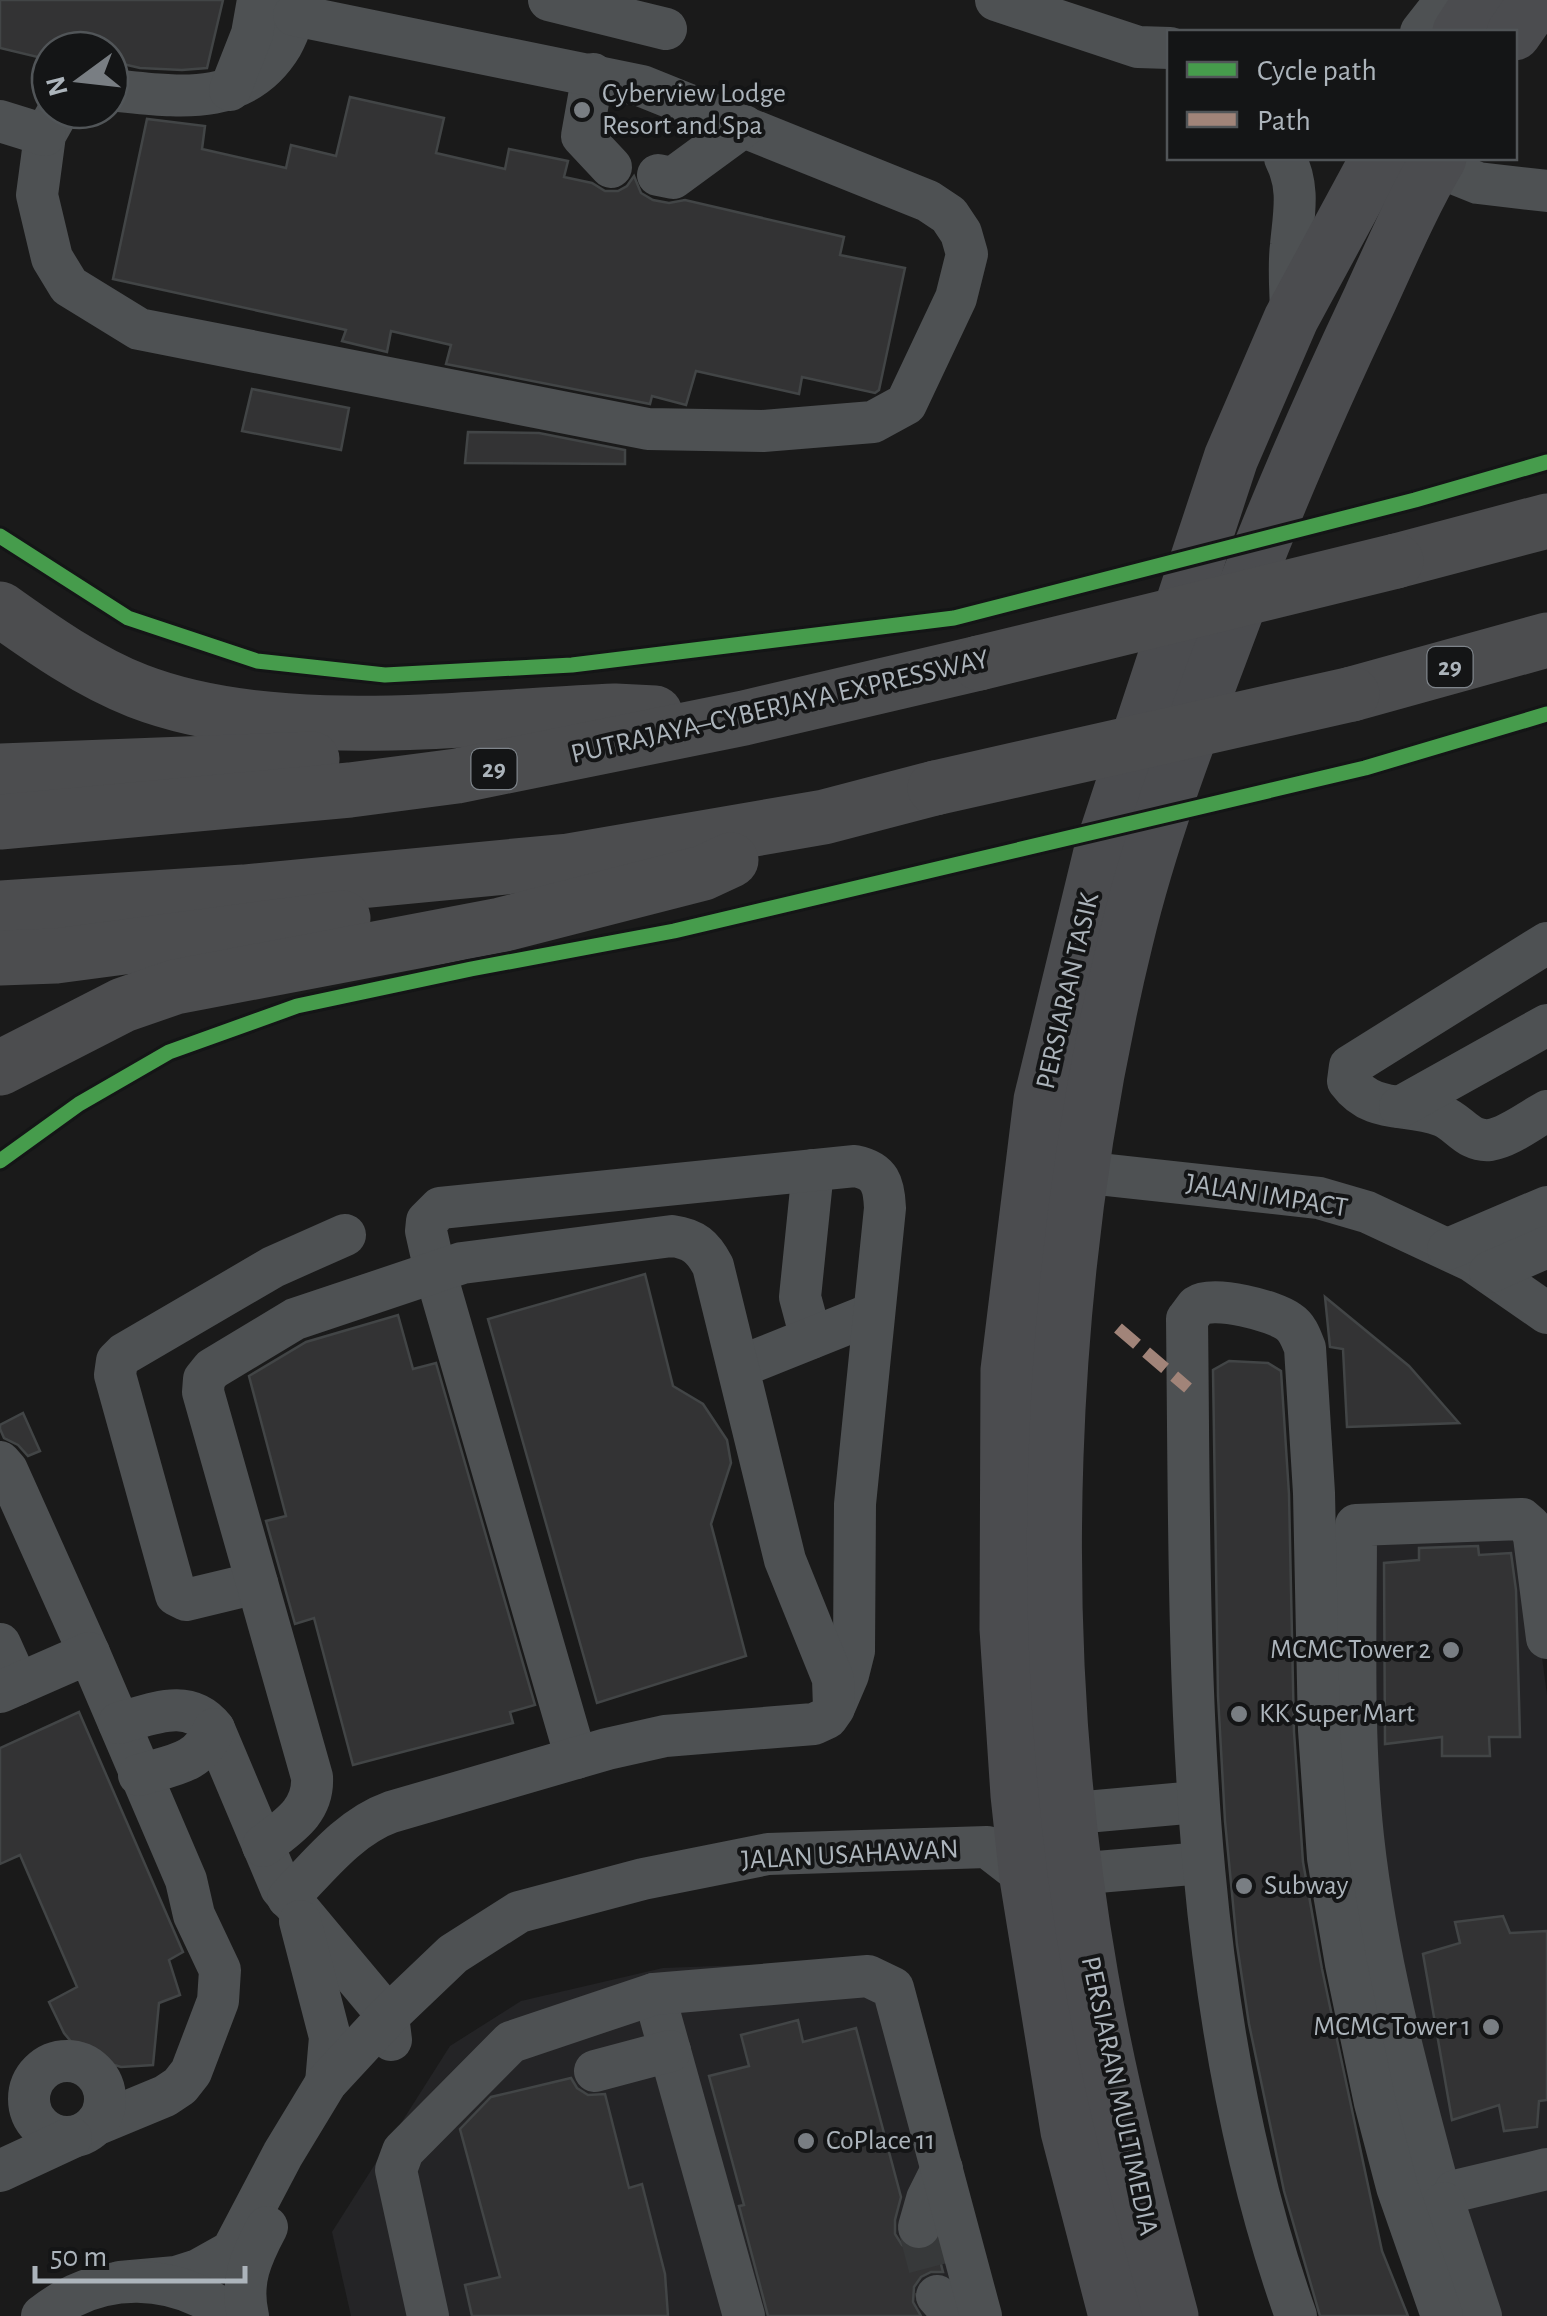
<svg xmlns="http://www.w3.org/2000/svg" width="1547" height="2316" font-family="'Alegreya Sans',sans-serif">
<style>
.built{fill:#242426}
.building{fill:#333334;stroke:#424546;stroke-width:2.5}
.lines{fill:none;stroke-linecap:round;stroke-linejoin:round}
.minor-tunnel{stroke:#37393a;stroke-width:42;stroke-dasharray:42 21;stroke-linecap:butt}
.minor{stroke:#4e5153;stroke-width:42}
.major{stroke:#4b4c4f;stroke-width:55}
.highway{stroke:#4c4d4f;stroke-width:55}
.highway-bridge{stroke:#4c4d4f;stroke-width:55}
.quiet{stroke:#a18479;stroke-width:12;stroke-dasharray:25 12;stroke-linecap:butt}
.cycleway-casing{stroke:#141516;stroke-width:21}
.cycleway{stroke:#469c4c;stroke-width:15}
.poi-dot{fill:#797e83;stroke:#141516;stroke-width:4}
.labels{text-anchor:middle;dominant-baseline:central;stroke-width:8;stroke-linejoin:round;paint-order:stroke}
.shield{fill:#141516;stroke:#7e848a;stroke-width:2.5}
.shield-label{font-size:25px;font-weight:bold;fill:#acb4bb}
.poi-label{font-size:28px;fill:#acb4bb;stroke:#141516;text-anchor:start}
.street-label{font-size:28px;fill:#acb4bb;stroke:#141516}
</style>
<rect width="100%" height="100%" fill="#1a1a1a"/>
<g class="built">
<path d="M1515,1525L1527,1544L1547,1695V2316H1492L1405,2027L1375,1831L1367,1539Z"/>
<path d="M882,1960L923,2021L958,2148L998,2316H351L332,2232L450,2046L521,2001L663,1968Z"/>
</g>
<g class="building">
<path d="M0,0H223L207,68L182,70L140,68L110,61V50H50V60L0,48Z"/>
<path d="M350,97L444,118L436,153L505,169L509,149L568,161L564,177L592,183L605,191H618L627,186L634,176L641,193L653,200L669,203L685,200L844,237L840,255L905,268L879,390L875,393L802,377L799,394L696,371L686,405L652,396L650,404L446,364L451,345L391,331L387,352L342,341L346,330L113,279L147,119L205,126L202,149L286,168L291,145L336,156Z"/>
<path d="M252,389L349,408L341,450L242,431Z"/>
<path d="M468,432L539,433L625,450V464L465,463Z"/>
<path d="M645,1274L673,1386L703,1404L727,1440L731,1463L711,1524L746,1656L597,1703L488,1319Z"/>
<path d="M1325,1297L1409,1366L1459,1423L1347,1427L1343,1349L1330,1347Z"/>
<path d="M398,1315L413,1369L436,1363L535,1705L510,1712L513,1723L353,1765L314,1618L295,1624L266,1521L286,1516L249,1376L306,1342Z"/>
<path d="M1229,1361L1268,1363L1281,1371L1289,1494L1294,1732L1303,1862L1322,1969L1382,2251L1408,2316H1320L1284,2191L1249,2024L1237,1945L1225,1821L1218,1696L1213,1370Z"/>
<path d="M23,1413L40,1451L28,1456L18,1445L4,1438L0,1429V1425Z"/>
<path d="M1478,1546L1479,1555L1511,1553L1516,1590L1520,1737H1489L1490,1756H1442V1737L1385,1744L1384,1563L1419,1560V1548Z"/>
<path d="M79,1712L183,1952L169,1960L180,1995L159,2003L153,2065L121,2067L98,2060L78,2050L64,2033L49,2002L77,1987L20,1855L0,1864V1748Z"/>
<path d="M1503,1916L1510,1933L1547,1931V2100L1539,2101L1537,2127L1504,2131L1499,2105L1452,2120L1423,1954L1460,1943L1455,1922Z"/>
<path d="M798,2020L803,2042L856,2028L901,2197L895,2220V2234L902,2245L913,2251H926L936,2245L943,2272H931L921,2277L914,2287L913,2302L921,2316H768L739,2206L744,2205L709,2076L749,2066L741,2035Z"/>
<path d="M571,2078L577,2088L588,2095L605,2094L629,2188L642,2184L665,2274L668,2316H472L465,2285L500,2277L460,2129L491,2097Z"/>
</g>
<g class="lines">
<path class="minor-tunnel" d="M919,2227L937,2296"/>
<g class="minor">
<path d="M549,0L666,29"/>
<path d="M996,0L1138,47L1170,48"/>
<path d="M1421,32L1446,0"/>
<path d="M593,74L582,136L611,167"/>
<path d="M110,90C174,96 243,110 282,45C290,31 294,15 300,0"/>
<path d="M230,90L252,34L258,0"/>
<path d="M59,110L45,135L37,195L52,258L69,286L139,329L648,429L763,431L873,422L906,404L956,298L967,254L961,233L949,215L928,201L642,86L294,15"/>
<path d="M0,121L45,135"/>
<path d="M1285,158C1300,187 1294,213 1291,245C1288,269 1291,294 1291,318"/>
<path d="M1416,158L1478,183L1547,191"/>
<path d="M658,175L673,178L744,126"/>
<path d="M1547,943L1350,1066L1348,1081C1373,1115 1406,1102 1442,1116C1460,1123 1467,1142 1490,1140C1509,1137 1530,1120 1547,1111"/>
<path d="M1400,1107L1547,1025"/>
<path d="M1080,1172L1319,1198L1367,1212L1472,1261L1547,1313"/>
<path d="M1448,1249L1547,1207"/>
<path d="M1490,1272L1547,1247"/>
<path d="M811,1338L800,1297L813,1170"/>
<path d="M739,1367L874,1313"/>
<path d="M0,1462L7,1470L89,1653"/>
<path d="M257,1583L186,1600L176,1595L115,1375L117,1361L124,1354L273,1267L345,1235"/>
<path d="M0,1644L18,1684"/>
<path d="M0,1692L89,1653L186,1880L194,1915L220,1970L218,2001L191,2072L180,2086L165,2096L95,2125"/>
<path d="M119,1723C153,1714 189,1697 214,1729L281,1888L388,2016L391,2040"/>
<path d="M576,1758L435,1271L426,1231L427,1221L440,1208L855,1166C880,1171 884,1184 885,1208L855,1504L854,1651L848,1675L836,1703"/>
<path d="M139,1775C172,1765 200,1764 214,1729"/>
<path d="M1041,1816L1197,1802"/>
<path d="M263,1846C287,1827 314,1812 312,1777L203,1392L204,1379L212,1369L295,1319L462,1263L672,1236C694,1239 703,1247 713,1266L785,1560L833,1679L834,1708L827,1718L814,1724L665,1736L607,1749L391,1812C349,1827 319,1866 288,1898"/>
<path d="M300,1921L330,2037L326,2083"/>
<path d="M654,1994L744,2316"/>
<circle cx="67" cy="2099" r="38"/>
<path d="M595,2071L670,2051"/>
<path d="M0,2171L71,2138"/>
<path d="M1438,2186C1407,2071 1376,1956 1363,1837C1352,1734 1356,1628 1356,1525L1522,1519L1530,1526L1534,1537L1547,1638"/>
<path d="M1455,2191L1547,2169"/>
<path d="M1444,2203L1481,2316"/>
<path d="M919,2227L927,2199L942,2169"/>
<path d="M120,2282L176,2277L198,2270L232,2251L283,2154L326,2083L388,2016L453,1954L519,1912L643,1879L768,1854L987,1847L1027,1878L1203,1863"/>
<path d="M937,2296L955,2316"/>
<path d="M42,2316C101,2269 174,2272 233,2316"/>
<path d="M248,2316C240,2282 251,2257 267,2227"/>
<path d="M428,2316L396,2170L403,2151L511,2042L654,1994L868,1976L893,1988L981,2316"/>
<path d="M1296,2316C1182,1996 1191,1653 1187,1319C1189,1317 1195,1308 1197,1306C1213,1295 1275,1311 1289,1322C1298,1328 1301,1338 1305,1348L1314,1493L1319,1730L1328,1858L1346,1964L1375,2103L1397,2187L1442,2316"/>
</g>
<g class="major">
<path d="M1460,32L1481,0"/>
<path d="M1514,33L1537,0"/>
<path d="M1116,2316L1068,2131L1027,1878L1018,1795L1007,1629L1008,1370L1041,1100L1101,852L1231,458L1291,319L1378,158"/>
<path d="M1171,2316C1141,2204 1111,2092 1091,1977C1032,1641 1045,1270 1126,939C1155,818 1202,704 1245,588C1283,489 1325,394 1370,299C1392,251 1413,202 1439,158"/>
</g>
<g class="highway">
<path d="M1396,561L1547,521"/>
<path d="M0,609C42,639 89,672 138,691C275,744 469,717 615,711L655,713"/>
<path d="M1352,694L1547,640"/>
<path d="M0,771L312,759"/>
<path d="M0,822L350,790L457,776L744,718L979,663"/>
<path d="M0,908L244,892L568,861L824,817L935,788"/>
<path d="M0,958L56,956L343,918"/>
<path d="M0,1068L123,1005L175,987L501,925L703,873L731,860"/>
</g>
<g class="highway-bridge">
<path d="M979,663L1396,561"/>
<path d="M935,788L1352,694"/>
</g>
<path class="quiet" d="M1118,1328L1188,1388"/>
<g class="cycleway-casing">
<g id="cycleway">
<path d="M0,536L128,618L257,661L385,675L572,665L954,618L1415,500L1547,462"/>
<path d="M0,1161L79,1104L169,1052L297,1006L471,969L674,931L1365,768L1547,714"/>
</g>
</g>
<use href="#cycleway" class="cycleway"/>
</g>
<g class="poi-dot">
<circle cx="582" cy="110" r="10"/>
<circle cx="1451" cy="1650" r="10"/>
<circle cx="1239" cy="1714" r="10"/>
<circle cx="1244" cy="1886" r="10"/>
<circle cx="1491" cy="2027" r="10"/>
<circle cx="806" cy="2141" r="10"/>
</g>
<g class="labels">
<g class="shield">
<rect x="1427.5" y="647" width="45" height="40" rx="8"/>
<rect x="471.5" y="749" width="45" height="40" rx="8"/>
</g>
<g class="shield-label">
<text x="1450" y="667">29</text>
<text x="494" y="769">29</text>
</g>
<g class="poi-label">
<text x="602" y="94">Cyberview Lodge<tspan x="602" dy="32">Resort and Spa</tspan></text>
<text x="1431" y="1650" text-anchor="end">MCMC Tower 2</text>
<text x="1259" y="1714">KK Super Mart</text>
<text x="1264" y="1886">Subway</text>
<text x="1471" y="2027" text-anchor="end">MCMC Tower 1</text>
<text x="826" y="2141">CoPlace 11</text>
</g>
<g class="street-label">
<text transform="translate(780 707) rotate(-13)">PUTRAJAYA–CYBERJAYA EXPRESSWAY</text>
<text transform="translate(1068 991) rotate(-77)">PERSIARAN TASIK</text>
<text transform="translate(1267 1196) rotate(9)">JALAN IMPACT</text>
<text transform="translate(850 1855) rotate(-3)">JALAN USAHAWAN</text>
<text transform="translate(1119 2096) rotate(78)">PERSIARAN MULTIMEDIA</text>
</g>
</g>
<rect x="1167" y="30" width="350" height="130" fill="#141516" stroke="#515558" stroke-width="2.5"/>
<rect x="1187" y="62" width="50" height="15" fill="#469c4c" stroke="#515558" stroke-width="2.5"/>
<text x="1257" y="80" font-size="30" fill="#acb4bb">Cycle path</text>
<rect x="1187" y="112" width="50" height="15" fill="#a18479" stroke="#515558" stroke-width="2.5"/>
<text x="1257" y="130" font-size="30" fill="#acb4bb">Path</text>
<g transform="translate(80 80) rotate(255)"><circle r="48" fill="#141516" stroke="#515558" stroke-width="2.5"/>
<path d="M0-8L18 38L0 25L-18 38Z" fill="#797e83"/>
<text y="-15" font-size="28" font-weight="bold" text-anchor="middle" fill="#acb4bb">N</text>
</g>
<path d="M35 2266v15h210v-15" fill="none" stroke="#acb4bb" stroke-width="5"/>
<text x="50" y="2266" font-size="30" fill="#acb4bb" stroke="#141516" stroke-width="8" paint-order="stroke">50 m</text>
</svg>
